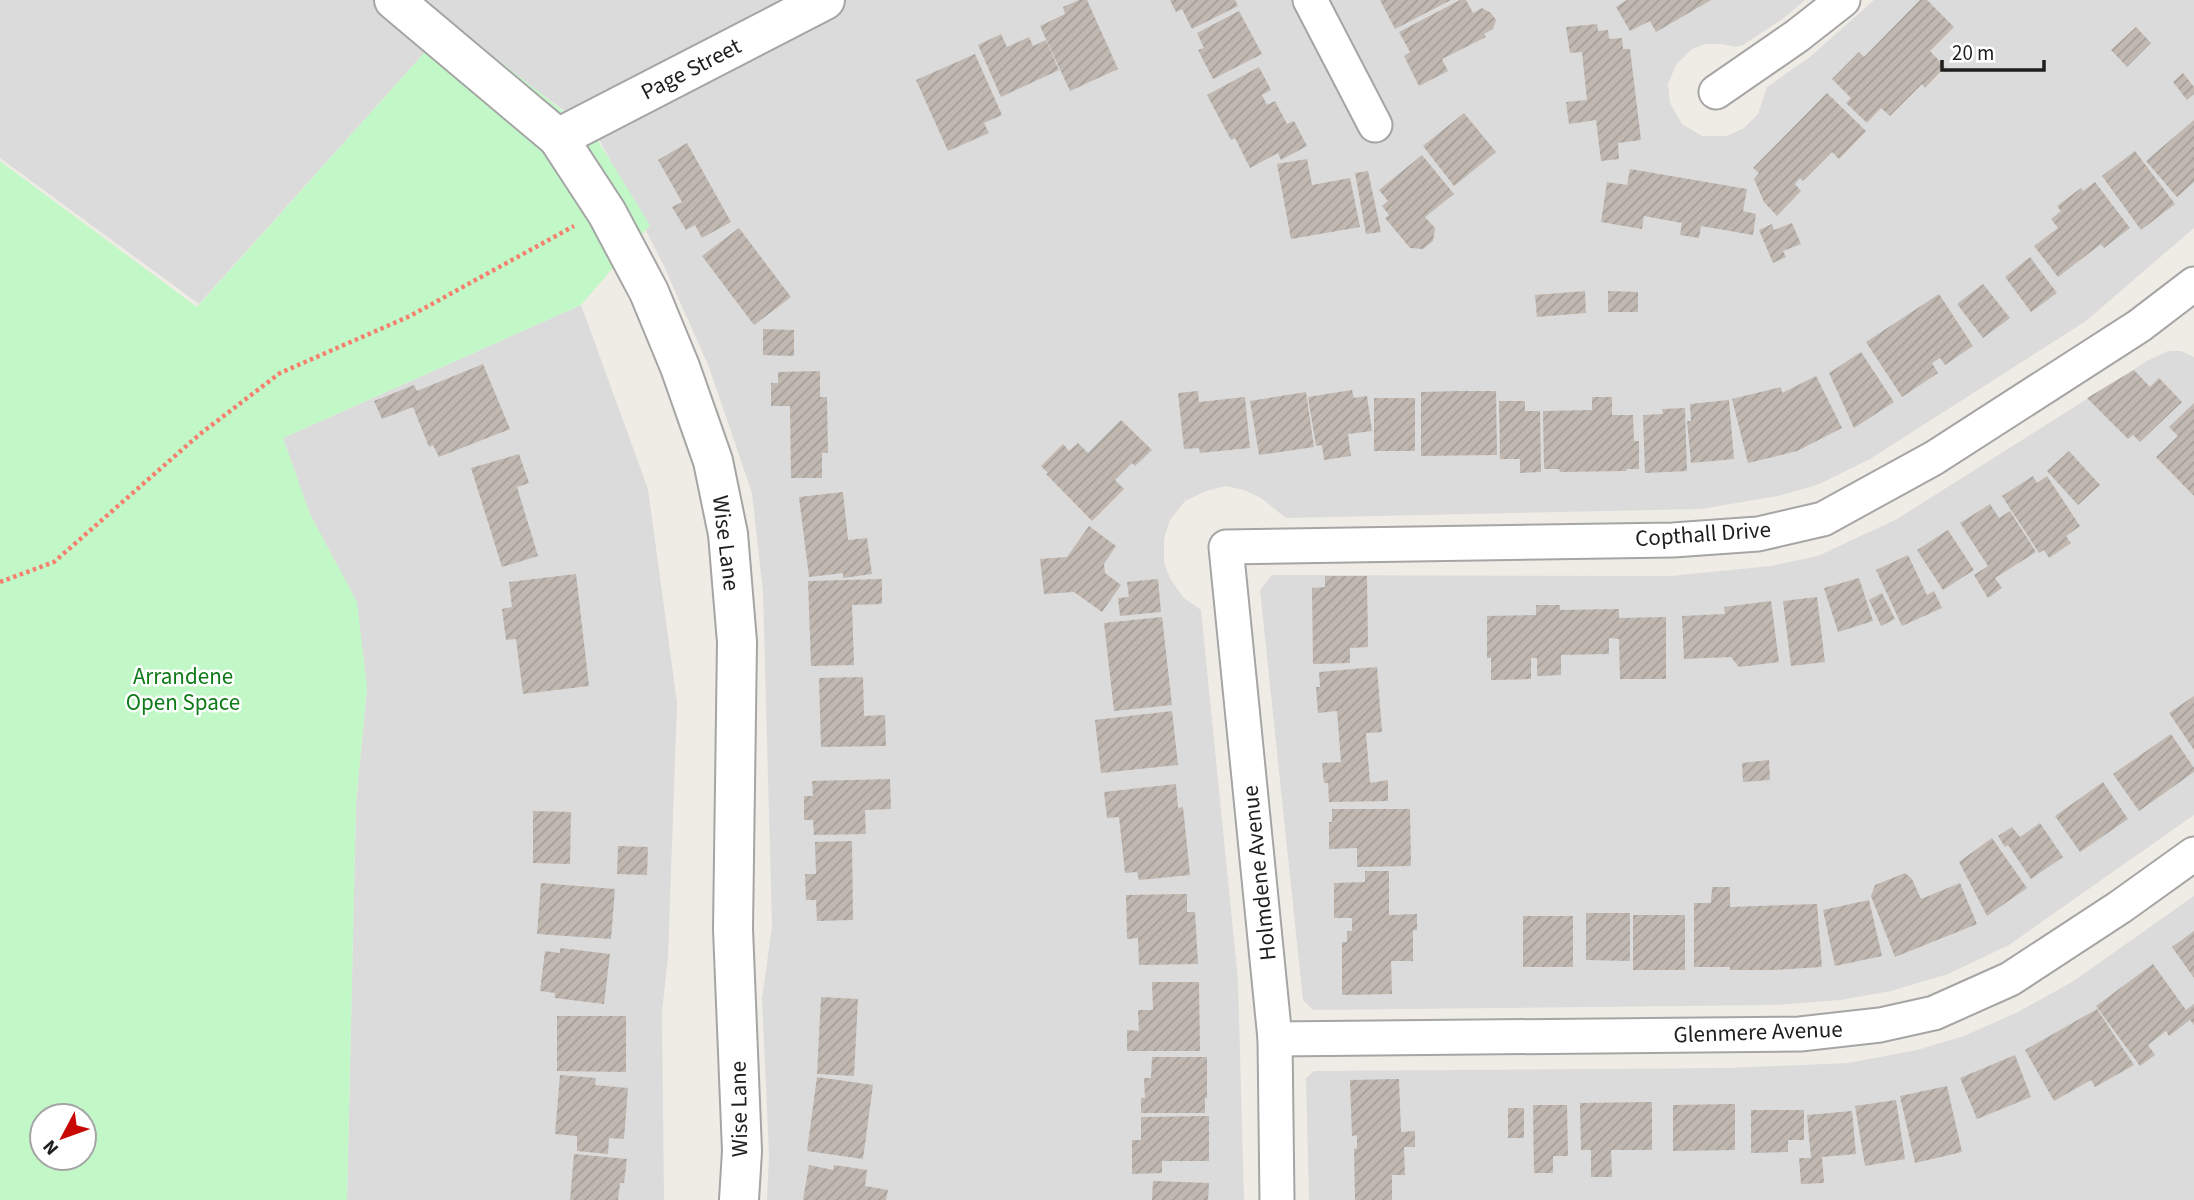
<svg xmlns="http://www.w3.org/2000/svg" width="2194" height="1200" font-family="'Source Sans 3',sans-serif">
<style>
.residential{fill:#dcdbdb}
.park{fill:#c2f8c8;fill-rule:evenodd}
.building{fill:url(#building-hatch)}
.lines{fill:none;stroke-linecap:round;stroke-linejoin:round}
.minor-casing{stroke:#a5a5a5;stroke-width:37}
.tertiary-casing{stroke:#a5a5a5;stroke-width:42}
.path{stroke:#f77f6e;stroke-width:4.5;stroke-dasharray:3.5 3.5;stroke-linecap:butt}
.minor{stroke:#fff;stroke-width:33}
.tertiary{stroke:#fff;stroke-width:38}
.labels{text-anchor:middle;dominant-baseline:central;stroke-width:5;stroke-linejoin:round;paint-order:stroke}
.street-label{font-size:23px;fill:#1e1e1e;stroke:#fff}
.park-label{font-size:23px;fill:#0e7b19;stroke:#fff}
</style>
<defs>
<pattern id="building-hatch" width="6" height="6" patternUnits="userSpaceOnUse" patternTransform="scale(1.75)"><rect width="6" height="6" fill="#c0b8b1"/><path d="M-1 1l2-2M0 6l6-6M5 7l2-2" fill="none" stroke="#a59e98"/></pattern>
</defs>
<rect width="100%" height="100%" fill="#efece5"/>
<g class="residential">
<path d="M0,0H1805L1784,18L1743,45L1735,47L1722,44H1706L1692,49L1676,65L1668,84L1670,103L1682,124L1702,136H1727L1744,128L1758,114L1767,87L1810,57L1874,0H2194V228L2086,321L1870,459L1817,485L1778,496L1701,509L1286,518L1261,498L1244,490L1226,486L1206,491L1185,501L1170,520L1164,539V563L1171,580L1184,598L1201,610L1238,980L1244,1200H767L769,1153L762,999L772,926L763,592L752,493L709,367L663,264L596,133L519,78L451,23L199,304L0,158Z"/>
<path d="M581,305L648,489L677,703L668,957L662,1012L664,1200H347L356,803L367,688L283,438Z"/>
<path d="M2168,351H2181L2194,357V815L2009,945L1948,974L1891,991L1840,1000L1774,1005L1313,1010L1303,1000L1260,590L1272,575L1671,576L1771,566L1818,556L1897,519L2147,361Z"/>
<path d="M2194,896V1200H1309L1306,1078L1314,1071L1727,1068L1848,1063L1917,1050L1964,1036L2018,1012L2072,982Z"/>
</g>
<path class="park" d="M451,23L595,136L650,225L581,305L283,438L310,514L357,602L367,688L356,803L347,1200H0V161L197,307ZM42,1116H84V1158H42Z"/>
<g class="building">
<path d="M1079,0H1087L1118,69L1070,91L1040,26L1065,14L1063,7Z"/>
<path d="M1170,0H1235L1238,6L1192,29L1182,9L1176,12Z"/>
<path d="M1380,0H1451L1395,29Z"/>
<path d="M1460,0H1466L1473,13L1482,8L1491,13L1496,20L1493,29L1484,34L1486,37L1442,59L1448,71L1419,86L1404,56L1410,52L1399,32Z"/>
<path d="M1627,0H1711L1656,32L1650,21L1630,31L1616,7Z"/>
<path d="M1920,0H1927L1954,27L1930,51L1945,67L1925,88L1922,84L1890,116L1881,108L1867,123L1846,103L1851,98L1832,79L1859,52L1864,57Z"/>
<path d="M1239,11L1262,54L1213,79L1198,50L1204,48L1197,33Z"/>
<path d="M1597,24L1598,31L1608,30L1609,39L1622,38L1623,49H1630L1641,140L1618,143L1619,159L1601,161L1596,120L1569,124L1566,102L1587,100L1582,52L1570,53L1566,27Z"/>
<path d="M2136,27L2151,43L2127,67L2111,50Z"/>
<path d="M1001,34L1007,47L1029,37L1033,46L1046,40L1059,70L1001,97L978,45Z"/>
<path d="M975,54L1002,115L984,123L989,133L948,151L916,80Z"/>
<path d="M1259,67L1271,90L1262,95L1267,105L1275,101L1287,124L1294,121L1307,146L1281,160L1278,153L1250,168L1235,138L1231,140L1207,95Z"/>
<path d="M2183,73L2194,87V94L2187,100L2173,82Z"/>
<path d="M1827,93L1866,131L1839,159L1832,152L1803,181L1800,178L1795,184L1801,191L1777,216L1764,202L1754,179L1759,173L1753,168Z"/>
<path d="M1464,113L1496,152L1454,186L1423,146Z"/>
<path d="M2194,120V182L2177,197L2146,161Z"/>
<path d="M687,143L731,222L702,238L695,225L686,230L672,207L682,202L658,160Z"/>
<path d="M2135,151L2175,204L2141,230L2102,176Z"/>
<path d="M1422,155L1454,194L1425,217L1435,228L1433,241L1423,249L1410,248L1385,218L1389,215L1382,206L1388,201L1379,190Z"/>
<path d="M1307,159L1312,185L1350,178L1360,227L1291,239L1277,164Z"/>
<path d="M1630,169L1747,189L1743,211L1756,214L1753,235L1701,226L1699,238L1680,235L1682,223L1644,216L1642,229L1601,222L1607,182L1627,185Z"/>
<path d="M1368,171L1381,232L1366,234L1355,173Z"/>
<path d="M2095,182L2130,228L2104,248L2101,244L2058,277L2034,246L2058,228L2051,219L2061,211L2057,206L2081,188L2083,191Z"/>
<path d="M1792,223L1801,244L1783,251L1786,257L1773,263L1759,230L1772,224L1774,230Z"/>
<path d="M739,228L791,297L754,325L702,256Z"/>
<path d="M2030,257L2057,293L2031,312L2005,277Z"/>
<path d="M1983,284L2010,318L1983,338L1957,304Z"/>
<path d="M1585,291L1586,313L1537,317L1535,295Z"/>
<path d="M1608,291L1638,292V312H1608Z"/>
<path d="M1939,294L1973,346L1945,365L1940,358L1932,363L1938,373L1902,397L1866,342Z"/>
<path d="M763,329L794,330V356L763,355Z"/>
<path d="M1861,352L1894,402L1854,428L1829,373Z"/>
<path d="M483,364L510,429L439,457L433,445L429,447L413,407L382,419L374,401L414,385L417,391Z"/>
<path d="M2134,370L2150,387L2159,378L2182,402L2140,442L2133,435L2128,439L2087,398Z"/>
<path d="M820,371V397H827L828,453H822V478H791L790,406H771V383H778V372Z"/>
<path d="M1816,376L1842,428L1797,451L1748,463L1732,399L1781,387L1782,393Z"/>
<path d="M1352,390L1354,398L1367,396L1372,431L1348,434L1351,456L1324,460L1322,445L1316,446L1308,397Z"/>
<path d="M1198,391L1199,402L1245,397L1250,448L1200,453L1199,448L1184,449L1178,393Z"/>
<path d="M1459,391H1496L1497,455L1421,456V392Z"/>
<path d="M1306,392L1314,447L1259,455L1250,401Z"/>
<path d="M1592,397H1612V415H1633L1634,441H1639V469H1627L1626,471L1560,472L1559,469H1544L1543,411L1592,410Z"/>
<rect x="1374" y="398" width="41" height="53"/>
<path d="M1729,400L1734,459L1691,463L1687,421H1691L1690,404Z"/>
<path d="M1499,401H1525V411H1540L1541,472L1520,473V459H1500Z"/>
<path d="M2194,403V496L2156,457L2178,436L2169,427Z"/>
<path d="M1685,408L1687,471L1645,473L1643,415L1663,414L1662,409Z"/>
<path d="M1121,420L1152,450L1135,466L1132,463L1115,480L1124,489L1092,521L1046,474L1048,473L1041,466L1063,444L1069,451L1078,443L1088,453Z"/>
<path d="M2069,451L2100,485L2078,505L2047,471Z"/>
<path d="M519,454L529,483L517,487L538,556L502,567L471,468Z"/>
<path d="M2033,476L2037,483L2047,476L2080,526L2066,536L2071,543L2049,558L2044,550L2039,553L2002,496Z"/>
<path d="M843,492L848,540L867,538L872,574L843,578V573L809,577L799,497Z"/>
<path d="M1990,504L1999,518L2010,511L2036,552L1995,578L2002,588L1988,598L1974,575L1988,566L1960,523Z"/>
<path d="M1089,526L1116,546L1104,564L1105,573L1121,585L1102,612L1074,592L1044,594L1040,559L1067,557Z"/>
<path d="M1948,530L1974,570L1943,590L1917,550Z"/>
<path d="M1908,555L1927,595L1934,591L1942,608L1902,626L1876,570Z"/>
<path d="M576,574L589,686L523,694L516,639L506,640L502,609L512,607L509,582Z"/>
<path d="M1325,576H1367L1368,647L1350,648V663L1313,664L1312,588L1325,587Z"/>
<path d="M1859,578L1873,621L1838,632L1824,588Z"/>
<path d="M882,579V604L852,605L854,665L811,666L808,581Z"/>
<path d="M1158,579L1161,612L1120,616L1118,598L1129,597L1127,582Z"/>
<path d="M1882,593L1895,619L1881,626L1869,600Z"/>
<path d="M1817,597L1825,662L1791,666L1783,601Z"/>
<path d="M1771,601L1779,662L1739,667L1731,657L1684,659L1682,616L1725,614L1724,607Z"/>
<path d="M1536,605H1560V610L1619,609V618L1666,617V679H1620L1619,639L1609,638V654L1561,655V675L1537,676V658H1531V679L1491,680V658H1487V616L1536,615Z"/>
<path d="M1162,617L1172,705L1114,711L1104,623Z"/>
<path d="M1377,667L1382,732L1366,733L1370,783L1388,780V801L1329,802L1328,783H1324L1322,763L1341,762L1337,711L1318,713L1316,687H1320L1319,672Z"/>
<path d="M863,677L864,716L885,715L886,746L821,747L819,678Z"/>
<path d="M2194,696V750L2169,713Z"/>
<path d="M1172,711L1178,765L1101,773L1095,720Z"/>
<path d="M2171,734L2194,768V772L2139,811L2113,774Z"/>
<path d="M1769,760L1770,780L1743,782L1742,763Z"/>
<path d="M890,779L891,809L865,810L866,834L814,835L813,820H804V796H813L812,781Z"/>
<path d="M2103,782L2128,819L2080,852L2055,816Z"/>
<path d="M1176,784L1178,808L1183,807L1190,875L1139,880L1137,872L1125,873L1119,817L1107,818L1104,792Z"/>
<path d="M1332,809H1410L1411,866L1357,867V848L1329,849V822H1332Z"/>
<path d="M533,811L571,812L570,864L533,863Z"/>
<path d="M2040,823L2063,857L2031,879L2008,845L2005,847L1998,836L2012,827L2020,837Z"/>
<path d="M1992,838L2027,888L1987,916L1959,862Z"/>
<path d="M852,841L853,920L817,921L816,900H806L805,874H816L815,842Z"/>
<path d="M618,846L648,847L647,875L617,874Z"/>
<path d="M1365,871H1389V915L1417,914V930H1413V961H1391L1392,994L1342,995V942H1347V931H1352V918H1334V883L1365,882Z"/>
<path d="M1905,873L1912,879L1921,899L1960,883L1977,924L1895,957L1871,896L1875,885Z"/>
<path d="M541,883L615,889L611,939L537,934Z"/>
<path d="M1712,887H1730V907L1817,904L1822,967L1773,970H1730V967H1694V903H1711Z"/>
<path d="M1187,894V912H1195L1198,964L1139,965L1138,938L1127,939L1126,895Z"/>
<path d="M1869,900L1882,956L1835,966L1823,910Z"/>
<path d="M1586,913H1630V961L1586,960Z"/>
<rect x="1633" y="915" width="52" height="55"/>
<rect x="1523" y="916" width="50" height="51"/>
<path d="M2194,931V978L2172,947Z"/>
<path d="M560,948L610,954L604,1004L555,998V993L540,991L545,951L560,953Z"/>
<path d="M2153,964L2186,1010L2194,1004V1025L2190,1020L2169,1036L2166,1031L2148,1045L2155,1055L2140,1066L2096,1006Z"/>
<path d="M1152,982H1199L1200,1051H1127V1030L1139,1031L1138,1010H1153Z"/>
<path d="M821,997L858,999L854,1076L817,1074Z"/>
<path d="M2097,1009L2134,1065L2095,1087L2091,1080L2054,1101L2025,1050Z"/>
<path d="M557,1016H626V1072L557,1071Z"/>
<path d="M2015,1055L2031,1097L1977,1119L1960,1078Z"/>
<path d="M1152,1057H1207V1098H1205V1113H1141V1098H1145L1144,1078H1151Z"/>
<path d="M560,1075L596,1078L595,1085L628,1088L624,1139L609,1138L608,1154L577,1151V1136L555,1134Z"/>
<path d="M817,1077L873,1085L863,1159L807,1151Z"/>
<path d="M1399,1079L1401,1132L1415,1131V1147H1404L1405,1175H1392V1200H1355L1354,1149L1357,1148V1135L1352,1136L1350,1080Z"/>
<path d="M1947,1086L1962,1152L1915,1163L1900,1096Z"/>
<path d="M1896,1100L1905,1159L1865,1166L1855,1106Z"/>
<path d="M1652,1102V1150H1611L1612,1177H1591V1150H1581L1580,1103Z"/>
<path d="M1735,1104V1150L1673,1151V1105Z"/>
<path d="M1533,1105H1567L1568,1156H1553V1173H1534Z"/>
<rect x="1508" y="1108" width="16" height="30"/>
<path d="M1751,1110H1804V1140H1788V1152L1751,1153Z"/>
<path d="M1852,1111L1856,1154L1822,1157L1824,1183L1801,1184L1799,1158H1811L1807,1115Z"/>
<path d="M1209,1116V1161H1162V1173L1132,1174V1140H1141V1117Z"/>
<path d="M574,1154L627,1159L624,1183H620L618,1200H570Z"/>
<path d="M809,1165L833,1170L834,1165L867,1170L865,1186L888,1190L886,1200H803Z"/>
<path d="M1153,1181L1209,1183L1208,1200H1152Z"/>
</g>
<g class="lines">
<g class="minor-casing">
<g id="minor">
<path d="M1310,0L1375,125"/>
<path d="M1716,92L1797,36L1843,0"/>
<path d="M1275,1039L1800,1034L1880,1025L1934,1013L2010,979L2120,907L2194,854"/>
<path d="M1277,1200L1275,1039L1226,547L1673,540L1758,534L1823,519L1934,458L2139,326L2194,284"/>
</g>
</g>
<g class="tertiary-casing">
<g id="tertiary">
<path d="M394,0L558,138L607,213L649,292L680,367L713,461L728,534L737,642L733,929L742,1151L739,1200"/>
<path d="M558,138L825,0"/>
</g>
</g>
<path class="path" d="M0,582L54,562L200,434L280,373L410,316L574,226"/>
<use href="#minor" class="minor"/>
<use href="#tertiary" class="tertiary"/>
</g>
<g class="labels">
<g class="street-label">
<text transform="translate(691 69) rotate(-27)">Page Street</text>
<text transform="translate(1703 534) rotate(-4)">Copthall Drive</text>
<text transform="translate(726 543) rotate(83)">Wise Lane</text>
<text transform="translate(1259 873) rotate(-96)">Holmdene Avenue</text>
<text transform="translate(1758 1032) rotate(-2)">Glenmere Avenue</text>
<text transform="translate(739 1109) rotate(-91)">Wise Lane</text>
</g>
<g class="park-label">
<text x="183" y="676">Arrandene<tspan x="183" dy="26">Open Space</tspan></text>
</g>
</g>
<g transform="translate(63 1137) rotate(229)"><circle r="33" fill="#ffffff" stroke="#a5a5a5" stroke-width="2"/>
<path d="M0-5L12 26L0 18L-12 26Z" fill="#c80805"/>
<text y="-10" font-size="19" font-weight="bold" text-anchor="middle" fill="#1e1e1e">N</text>
</g>
<path d="M1942 60v10h102v-10" fill="none" stroke="#1e1e1e" stroke-width="3.5"/>
<text x="1952" y="60" font-size="21" fill="#1e1e1e" stroke="#ffffff" stroke-width="5" paint-order="stroke">20 m</text>
</svg>
